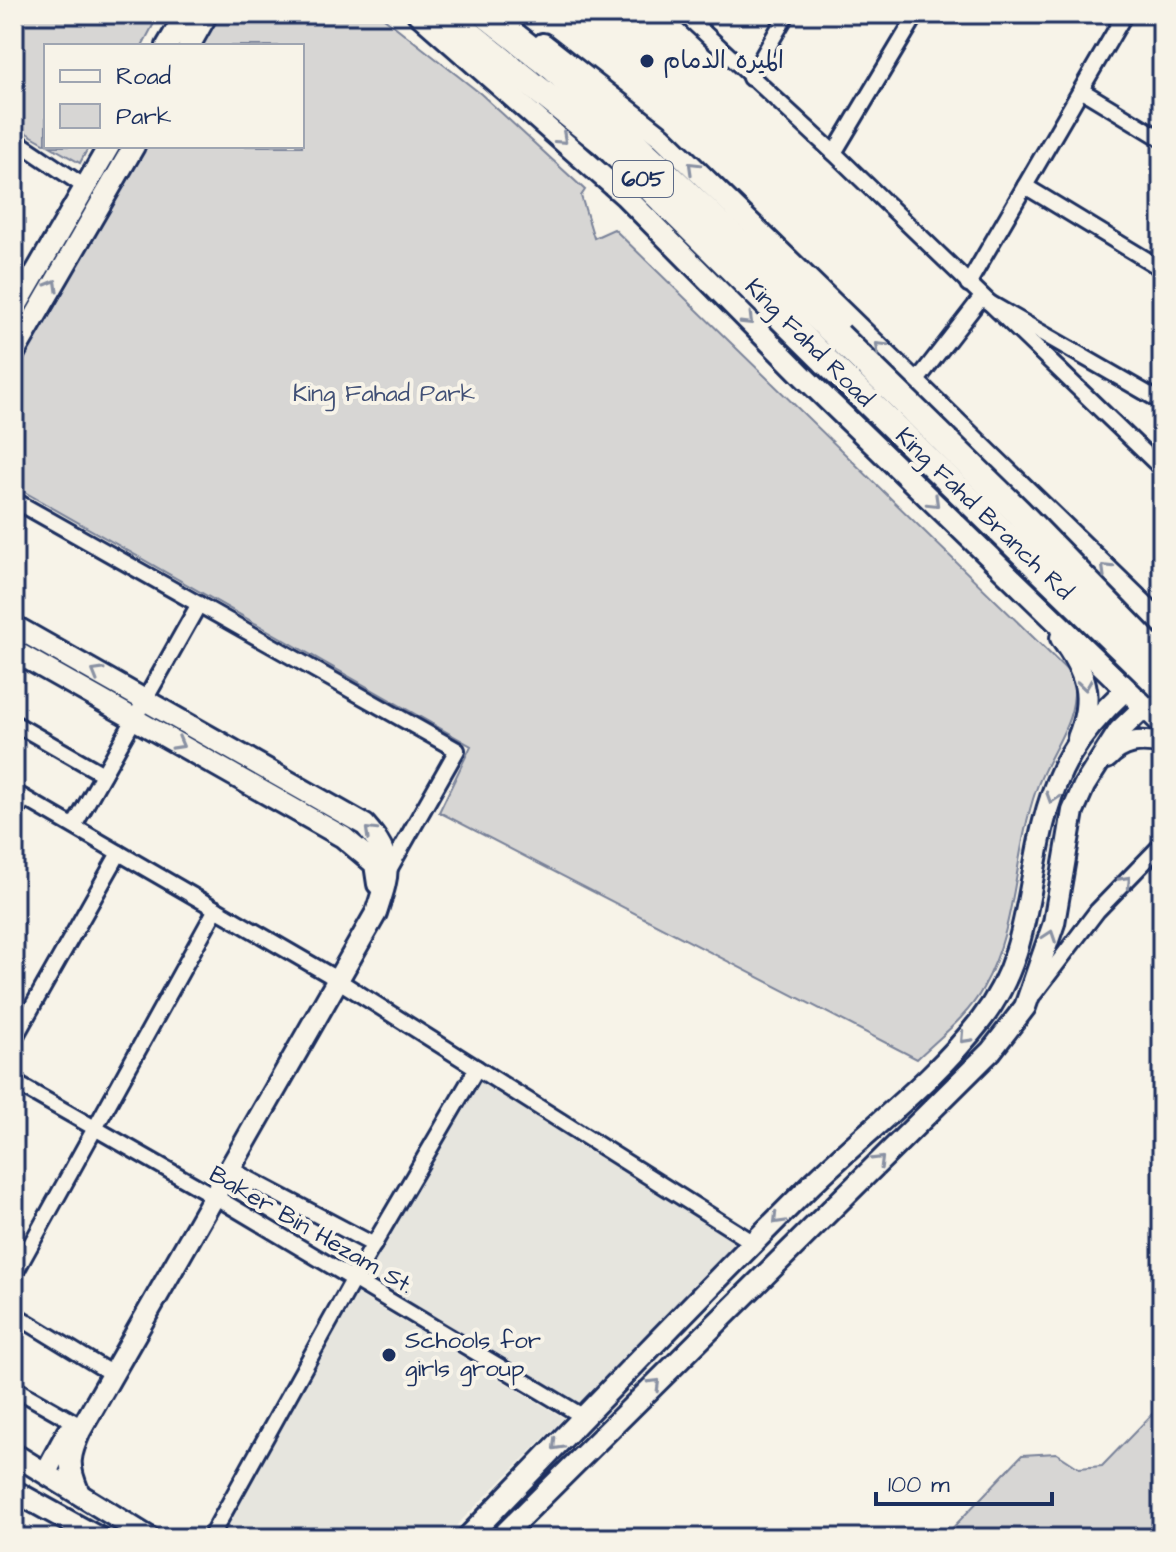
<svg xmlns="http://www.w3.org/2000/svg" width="1176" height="1552" font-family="'Architects Daughter','Playpen Sans Arabic',sans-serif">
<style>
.built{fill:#e6e5de}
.green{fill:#d7d6d4;stroke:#798299;stroke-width:2}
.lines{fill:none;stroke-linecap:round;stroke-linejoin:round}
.street-casing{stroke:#1b2f5e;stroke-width:20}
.secondary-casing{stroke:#1b2f5e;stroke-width:26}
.highway-casing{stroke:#1b2f5e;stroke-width:32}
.street{stroke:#f7f3e8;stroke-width:14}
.secondary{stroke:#f7f3e8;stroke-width:20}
.highway{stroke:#f7f3e8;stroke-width:26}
.highway-bridge-casing{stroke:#1b2f5e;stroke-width:32;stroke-linecap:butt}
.highway-bridge{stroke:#f7f3e8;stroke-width:26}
.oneway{stroke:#8991a3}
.poi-dot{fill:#1b2f5e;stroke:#f7f3e8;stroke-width:3}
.labels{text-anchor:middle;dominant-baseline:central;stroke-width:8;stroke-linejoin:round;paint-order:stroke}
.shield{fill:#f7f3e8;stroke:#5d6a87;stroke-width:2}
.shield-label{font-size:22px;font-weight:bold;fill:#1b2f5e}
.poi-label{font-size:24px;fill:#1b2f5e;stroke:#f7f3e8;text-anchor:start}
.street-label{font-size:24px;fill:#1b2f5e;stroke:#f7f3e8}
.park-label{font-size:24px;fill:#415076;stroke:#f7f3e8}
</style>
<rect width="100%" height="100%" fill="#f7f3e8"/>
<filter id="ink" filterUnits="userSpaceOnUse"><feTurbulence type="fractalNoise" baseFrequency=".0125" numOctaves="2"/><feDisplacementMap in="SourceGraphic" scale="16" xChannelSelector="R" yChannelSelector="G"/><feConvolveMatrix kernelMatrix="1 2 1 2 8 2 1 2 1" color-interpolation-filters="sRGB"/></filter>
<g filter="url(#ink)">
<g class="built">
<path d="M477,1068L754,1243L584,1417L353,1280Z"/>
<path d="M354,1292L564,1418L444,1538H220Z"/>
</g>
<g class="green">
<path d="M14,14H159L142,46H46V144L14,126Z"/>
<path d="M214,14H379L481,94L585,190L581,196L594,238L614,229L1074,677C1078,725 1051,747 1036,790C1013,856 1018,926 983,988C968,1016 940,1037 917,1059L439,812L471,746L14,486V363L139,146H302V46H196Z"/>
<path d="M50,146H89L80,163Z"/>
<path d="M1162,1404V1538H943L1022,1455L1056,1453L1079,1468L1102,1466Z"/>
</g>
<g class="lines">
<g class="street-casing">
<g id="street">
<path d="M684,14L834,153L1162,469"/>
<path d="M750,78L787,14"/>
<path d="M1081,90L1162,139"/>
<path d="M14,139L85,187"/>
<path d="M834,153L917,14"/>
<path d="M1025,186L1162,269"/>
<path d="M968,284L1125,14"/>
<path d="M916,382L981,298L1162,402"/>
<path d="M14,500L457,750L390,868"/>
<path d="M14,723L103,774"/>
<path d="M14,792L328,974L754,1243"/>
<path d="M14,816L24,798"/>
<path d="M74,826L199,604"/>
<path d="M1034,994L1097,911L1162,844"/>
<path d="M14,1039L119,853"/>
<path d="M14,1082L214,1196L584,1417"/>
<path d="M230,1169L374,1245"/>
<path d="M14,1275L216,909"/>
<path d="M14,1314L104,1369"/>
<path d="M14,1388L74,1422"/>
<path d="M210,1538L353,1280L477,1068"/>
</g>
</g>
<g class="secondary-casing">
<g id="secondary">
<path d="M418,14L625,196L804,377L1162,724"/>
<path d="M543,44L662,137L1162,623"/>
<path d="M167,46L186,14"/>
<path d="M189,46L207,14"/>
<path d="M14,310L109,146"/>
<path d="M14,353L134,146"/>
<path d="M14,626L365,825C395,859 389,873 376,913L80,1431C69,1456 67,1465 78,1491"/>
<path d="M1061,638C1086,673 1095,696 1078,738"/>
<path d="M14,651L343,837L375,864L378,884"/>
<path d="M1107,758C1122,741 1140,739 1162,744"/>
<path d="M14,1454L150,1538"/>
<path d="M46,1472L67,1433"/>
<path d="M14,1491L99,1538"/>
<path d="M467,1538C582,1419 695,1300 812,1184C868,1129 933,1082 981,1020C1040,945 1023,852 1062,770C1082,727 1122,692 1157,662"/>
<path d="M500,1538L991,1051L1025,1007L1054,923L1073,811L1084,786L1119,731L1162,690"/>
</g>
</g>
<g class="highway-casing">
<g id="highway">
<path d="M444,14L605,143L827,362"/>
<path d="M486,14L554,68L838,336"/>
</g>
</g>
<use href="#street" class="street"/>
<use href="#secondary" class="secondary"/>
<use href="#highway" class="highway"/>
<g class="highway-bridge-casing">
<g id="highway-bridge">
<path d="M838,336L1018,512L1162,660"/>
<path d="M827,362L1162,687"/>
</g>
</g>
<use href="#highway-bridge" class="highway-bridge"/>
</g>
<defs><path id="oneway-chevron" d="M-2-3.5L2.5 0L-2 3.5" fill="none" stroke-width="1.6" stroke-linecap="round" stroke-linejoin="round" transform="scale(2)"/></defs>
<g class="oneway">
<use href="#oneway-chevron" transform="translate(562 139) rotate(42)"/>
<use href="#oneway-chevron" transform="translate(693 167) rotate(-136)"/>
<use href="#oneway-chevron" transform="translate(53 285) rotate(-60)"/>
<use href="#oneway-chevron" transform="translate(748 320) rotate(45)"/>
<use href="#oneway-chevron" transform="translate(880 347) rotate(-136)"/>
<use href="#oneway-chevron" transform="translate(934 502) rotate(44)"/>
<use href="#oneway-chevron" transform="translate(1106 569) rotate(-136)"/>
<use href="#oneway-chevron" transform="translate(97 673) rotate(-150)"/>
<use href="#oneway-chevron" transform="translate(1085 685) rotate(82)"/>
<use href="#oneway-chevron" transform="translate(179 744) rotate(29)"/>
<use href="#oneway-chevron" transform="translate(1052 798) rotate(108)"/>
<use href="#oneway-chevron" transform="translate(370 832) rotate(-136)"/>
<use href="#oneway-chevron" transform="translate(1126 881) rotate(-47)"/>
<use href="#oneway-chevron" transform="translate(1050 936) rotate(-71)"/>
<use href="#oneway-chevron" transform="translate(965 1038) rotate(133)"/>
<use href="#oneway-chevron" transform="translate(879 1161) rotate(-45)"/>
<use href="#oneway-chevron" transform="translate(778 1219) rotate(134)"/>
<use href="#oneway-chevron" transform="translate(655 1384) rotate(-45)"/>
<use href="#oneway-chevron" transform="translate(557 1445) rotate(134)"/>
</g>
</g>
<g class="poi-dot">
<circle cx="647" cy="61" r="8"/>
<circle cx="389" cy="1355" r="8"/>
</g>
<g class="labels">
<rect class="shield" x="613" y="161" width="60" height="36" rx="6"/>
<g class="shield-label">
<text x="643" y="179">605</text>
</g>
<g class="poi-label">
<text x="663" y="61">الميره الدمام</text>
<text x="405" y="1341">Schools for<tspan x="405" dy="28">girls group</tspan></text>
</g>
<g class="street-label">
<text transform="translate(809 343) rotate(45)">King Fahd Road</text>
<text transform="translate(984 514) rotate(44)">King Fahd Branch Rd</text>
<text transform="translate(311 1230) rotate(30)">Baker Bin Hezam St.</text>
</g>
<g class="park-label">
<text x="384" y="394">King Fahad Park</text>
</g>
</g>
<rect width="1176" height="1552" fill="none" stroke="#f7f3e8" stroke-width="48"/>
<rect x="24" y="24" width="1128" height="1504" fill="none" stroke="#1b2f5e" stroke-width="3" filter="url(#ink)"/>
<rect x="44" y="44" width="260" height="104" fill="#f7f3e8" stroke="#9fa5b1" stroke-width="2"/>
<rect x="60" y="70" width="40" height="12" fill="#f7f3e8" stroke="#9fa5b1" stroke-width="2"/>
<text x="116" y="84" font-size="24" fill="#1b2f5e">Road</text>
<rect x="60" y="104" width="40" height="24" fill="#d7d6d4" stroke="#9fa5b1" stroke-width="2"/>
<text x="116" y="124" font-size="24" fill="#1b2f5e">Park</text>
<path d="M876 1492v12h176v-12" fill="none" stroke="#1b2f5e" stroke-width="4"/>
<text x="888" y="1492" font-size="24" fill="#1b2f5e" stroke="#f7f3e8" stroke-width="6" paint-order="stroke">100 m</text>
</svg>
